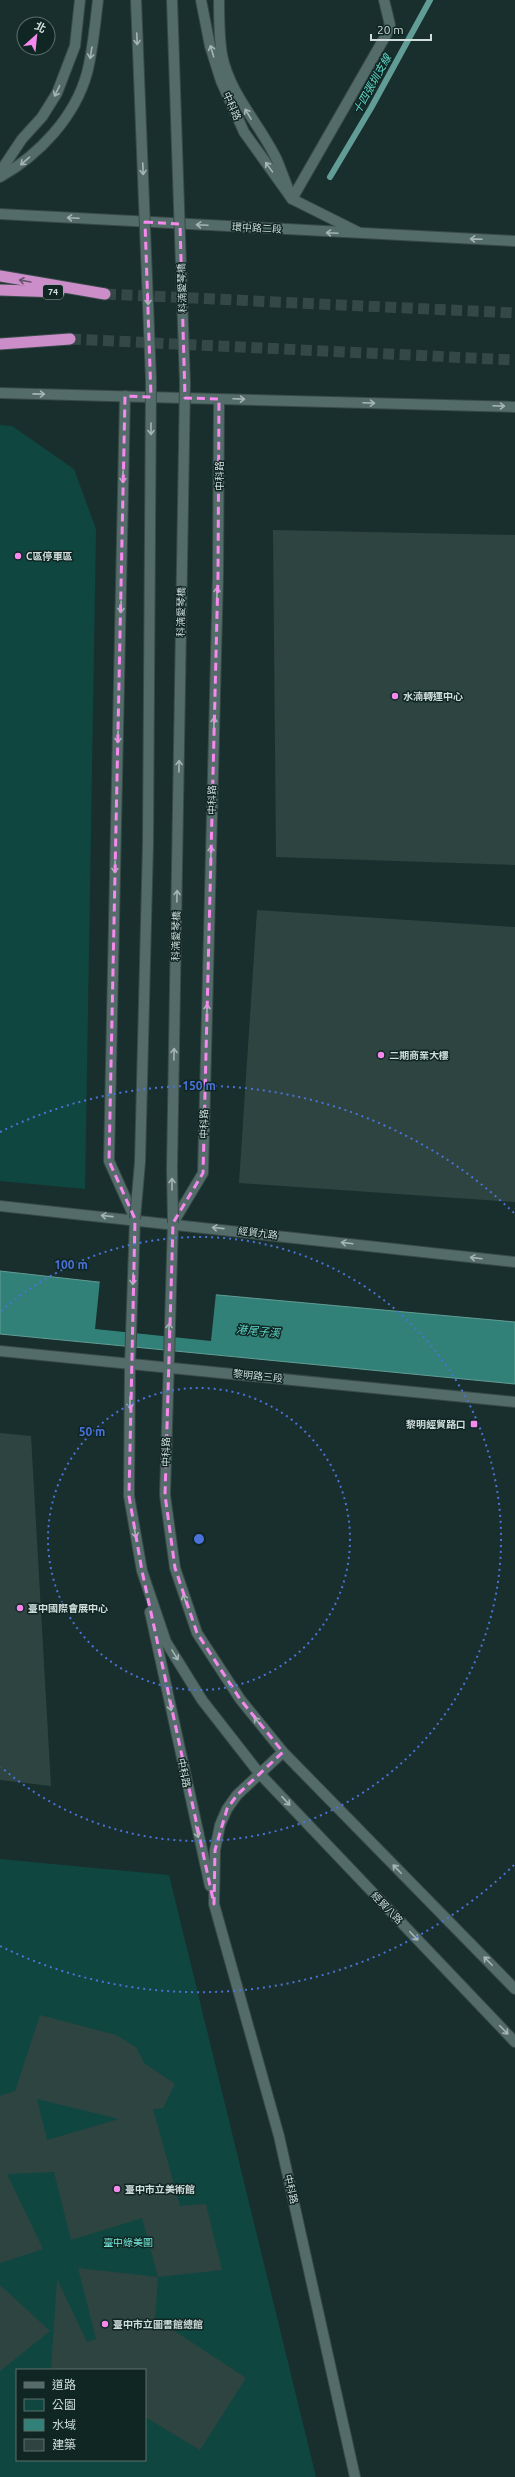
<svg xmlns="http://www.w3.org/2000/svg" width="515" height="2477" font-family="Ubuntu,'Noto Sans TC',sans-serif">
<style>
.green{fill:#104640;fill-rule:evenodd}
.water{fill:#328178;stroke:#619d96}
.pier{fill:#192f2d}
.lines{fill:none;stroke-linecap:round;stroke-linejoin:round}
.stream{stroke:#619d96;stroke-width:6}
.building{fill:#2e4441;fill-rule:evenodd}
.trunk-tunnel{stroke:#344947;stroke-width:11;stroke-dasharray:11 5.5;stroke-linecap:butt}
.service-casing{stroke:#384a48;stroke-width:12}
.minor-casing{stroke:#384a48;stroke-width:12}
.tertiary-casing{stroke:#384a48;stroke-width:12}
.trunk-casing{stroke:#384a48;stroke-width:13}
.service{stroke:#546c69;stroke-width:10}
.minor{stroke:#546c69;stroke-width:10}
.tertiary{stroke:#546c69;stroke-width:10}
.trunk{stroke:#cb8ec9;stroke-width:11}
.tertiary-bridge-casing{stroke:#384a48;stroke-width:12;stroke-linecap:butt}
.tertiary-bridge{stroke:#546c69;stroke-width:10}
.oneway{stroke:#a5b5b3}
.oneway2{stroke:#64556e}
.marked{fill:none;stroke:#f689ed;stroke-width:3;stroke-dasharray:8 5;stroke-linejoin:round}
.ring{fill:none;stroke:#4a72d9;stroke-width:2;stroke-dasharray:2 4}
.poi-dot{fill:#f689ed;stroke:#0f2623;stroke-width:1.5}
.labels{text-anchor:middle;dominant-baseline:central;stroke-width:3;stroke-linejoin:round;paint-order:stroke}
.shield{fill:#0f2623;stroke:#96a6a4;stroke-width:1}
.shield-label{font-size:9px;font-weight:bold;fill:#d0dddb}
.street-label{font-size:10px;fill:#d0dddb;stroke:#0f2623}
.poi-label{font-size:10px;font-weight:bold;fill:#d0dddb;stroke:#0f2623;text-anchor:start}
.park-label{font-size:10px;fill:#75e9db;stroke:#0f2623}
.water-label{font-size:11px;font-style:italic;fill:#60d5c8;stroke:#0f2623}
.centre{fill:#4a72d9;stroke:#0f2623;stroke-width:2}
.ring-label{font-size:12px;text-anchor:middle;font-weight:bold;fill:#4a72d9;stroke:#0f2623;stroke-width:3;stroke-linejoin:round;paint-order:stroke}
</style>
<rect width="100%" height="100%" fill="#192f2d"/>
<g class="green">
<path d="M0,425L12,426L74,469L96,529L85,1189L0,1181Z"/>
<path d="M0,1859L169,1875L316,2477H0ZM17,2370H145V2460H17Z"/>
</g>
<path class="water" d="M0,1271L196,1293L515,1322V1384L0,1334Z"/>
<path class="pier" d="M100,1280L216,1293L211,1341L95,1329Z"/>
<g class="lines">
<path class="stream" d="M330,177L371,108L430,0"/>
</g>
<g class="building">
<path d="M273,530L515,535V865L276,857Z"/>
<path d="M257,910L515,927V1202L239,1183Z"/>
<path d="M0,1433L31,1436L51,1786L0,1780Z"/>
<path d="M40,2015L116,2035L136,2047L144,2063L175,2084L163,2108L153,2109L180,2206L206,2204L222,2270L158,2277L142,2218L71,2240L54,2172L7,2174L43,2249L0,2263V2096L15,2091ZM37,2099L119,2119L47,2140Z"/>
<path d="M78,2268L158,2277L155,2318L246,2378L200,2450L145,2417V2370H51L57,2279L87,2342L96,2339Z"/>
<path d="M0,2285L50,2331L0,2371Z"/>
</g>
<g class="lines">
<g class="trunk-tunnel">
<path d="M105,294L515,313"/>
<path d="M70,339L515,360"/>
</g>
<g class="service-casing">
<g id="service">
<path d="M219,0C219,18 219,37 222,55C230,95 260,124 277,160C281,170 285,181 289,191"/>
<path d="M0,172L22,139L42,117L57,93L75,46L80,0"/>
<path d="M292,199L386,35L390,25L384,0"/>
</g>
</g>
<g class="minor-casing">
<path id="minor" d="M0,1206L515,1262"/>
</g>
<g class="tertiary-casing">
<g id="tertiary">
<path d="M201,0L210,46L221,81L244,132L292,199L358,232"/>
<path d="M0,177C39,155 75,117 87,73C93,50 95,24 98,0"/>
<path d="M0,214L515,241"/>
<path d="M0,393L515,407"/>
<path d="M125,396L109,1161L135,1219L130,1364L129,1496L142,1571L166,1642L202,1700L259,1773L515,2042"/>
<path d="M219,399L218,575L203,1173L173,1223L172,1256L165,1495L175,1568L197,1633L240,1699L283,1752L515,1989"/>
<path d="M0,1351L515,1402"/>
<path d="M150,1612L210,1886"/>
<path d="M283,1752L237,1795L227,1809L220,1825L215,1850L214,1904L279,2136L355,2477"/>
</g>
</g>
<g class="trunk-casing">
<g id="trunk">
<path d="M0,276L105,294"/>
<path d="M0,290L59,292"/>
<path d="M0,344L70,339"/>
</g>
</g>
<use href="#service" class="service"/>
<use href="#minor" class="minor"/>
<use href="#tertiary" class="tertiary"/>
<use href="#trunk" class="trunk"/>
<g class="tertiary-bridge-casing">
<g id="tertiary-bridge">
<path d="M172,0L185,384L172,1169L173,1223"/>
<path d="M135,1219L140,1162L148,843L151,380L136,0"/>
</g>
</g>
<use href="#tertiary-bridge" class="tertiary-bridge"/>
</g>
<defs><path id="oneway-shaft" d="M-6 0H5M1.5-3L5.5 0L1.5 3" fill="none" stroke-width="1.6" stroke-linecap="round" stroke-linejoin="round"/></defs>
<g class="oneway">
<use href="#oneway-shaft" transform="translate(137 39) rotate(88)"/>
<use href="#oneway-shaft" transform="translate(212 51) rotate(-106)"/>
<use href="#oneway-shaft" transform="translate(91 53) rotate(99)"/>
<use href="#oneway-shaft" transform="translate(57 91) rotate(116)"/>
<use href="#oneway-shaft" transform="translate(248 114) rotate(-121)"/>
<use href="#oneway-shaft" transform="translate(25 161) rotate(139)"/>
<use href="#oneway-shaft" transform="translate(269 167) rotate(-126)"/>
<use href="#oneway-shaft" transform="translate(143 169) rotate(88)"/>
<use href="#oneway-shaft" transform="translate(73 218) rotate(-177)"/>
<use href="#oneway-shaft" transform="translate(202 225) rotate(-177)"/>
<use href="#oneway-shaft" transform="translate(332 233) rotate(-177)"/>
<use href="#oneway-shaft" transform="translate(476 239) rotate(-178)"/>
<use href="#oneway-shaft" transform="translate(148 299) rotate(88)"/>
<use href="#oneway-shaft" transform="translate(39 394) rotate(1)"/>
<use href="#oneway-shaft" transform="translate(239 399) rotate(2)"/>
<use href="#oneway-shaft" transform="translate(369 403) rotate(2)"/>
<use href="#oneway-shaft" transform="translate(499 406) rotate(2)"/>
<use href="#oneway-shaft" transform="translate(151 429) rotate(90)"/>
<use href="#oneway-shaft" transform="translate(123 477) rotate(91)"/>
<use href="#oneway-shaft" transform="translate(217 593) rotate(-89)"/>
<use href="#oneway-shaft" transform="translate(121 607) rotate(91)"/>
<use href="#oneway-shaft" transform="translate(214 723) rotate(-89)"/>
<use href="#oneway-shaft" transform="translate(118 737) rotate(91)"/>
<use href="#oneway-shaft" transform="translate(179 766) rotate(-89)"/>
<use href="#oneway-shaft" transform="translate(211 852) rotate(-89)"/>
<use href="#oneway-shaft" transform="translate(115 867) rotate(91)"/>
<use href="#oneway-shaft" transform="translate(177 896) rotate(-89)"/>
<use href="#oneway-shaft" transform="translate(207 1010) rotate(-89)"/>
<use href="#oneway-shaft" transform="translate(174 1054) rotate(-89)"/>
<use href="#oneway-shaft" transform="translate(172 1184) rotate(-90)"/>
<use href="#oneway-shaft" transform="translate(107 1216) rotate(-174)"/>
<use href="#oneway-shaft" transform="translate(218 1228) rotate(-174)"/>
<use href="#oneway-shaft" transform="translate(347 1243) rotate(-173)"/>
<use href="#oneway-shaft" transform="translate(476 1258) rotate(-173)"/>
<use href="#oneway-shaft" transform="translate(133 1279) rotate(92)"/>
<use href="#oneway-shaft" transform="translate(169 1329) rotate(-88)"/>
<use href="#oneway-shaft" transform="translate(130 1403) rotate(90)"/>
<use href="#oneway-shaft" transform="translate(135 1532) rotate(80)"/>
<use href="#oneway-shaft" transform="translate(185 1600) rotate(-109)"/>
<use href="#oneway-shaft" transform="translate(175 1655) rotate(58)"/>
<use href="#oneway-shaft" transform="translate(170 1705) rotate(78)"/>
<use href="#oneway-shaft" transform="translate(258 1722) rotate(-130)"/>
<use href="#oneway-shaft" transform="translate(286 1801) rotate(47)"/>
<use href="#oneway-shaft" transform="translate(197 1832) rotate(77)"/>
<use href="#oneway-shaft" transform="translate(397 1869) rotate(-134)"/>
<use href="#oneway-shaft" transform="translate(414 1936) rotate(46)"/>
<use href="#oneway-shaft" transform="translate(488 1961) rotate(-134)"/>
<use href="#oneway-shaft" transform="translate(504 2030) rotate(46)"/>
</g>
<use class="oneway2" href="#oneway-shaft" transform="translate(25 281) rotate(-170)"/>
<path class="marked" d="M145,222L180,224L185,398L219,399L218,575L203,1173L173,1223L165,1495L175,1568L197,1633L240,1699L283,1752L237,1795L227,1809L215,1850L214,1904L142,1571L129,1496L135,1219L109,1161L125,396L151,397Z"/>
<g class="ring">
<circle cx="199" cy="1539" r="151"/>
<path d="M1 1311A302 302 0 1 1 1 1767"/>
<path d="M514 1865A453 453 0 0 1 0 1946M0 1132A453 453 0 0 1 514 1213"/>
</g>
<g class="poi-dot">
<circle cx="18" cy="556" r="4"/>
<circle cx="395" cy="696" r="4"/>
<circle cx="381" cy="1055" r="4"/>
<rect x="470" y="1420" width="8" height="8" rx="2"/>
<circle cx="20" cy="1608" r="4"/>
<circle cx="117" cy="2189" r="4"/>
<circle cx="105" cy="2324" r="4"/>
</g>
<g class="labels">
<rect class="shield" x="43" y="285" width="20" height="14" rx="3"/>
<g class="shield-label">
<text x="53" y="292">74</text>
</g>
<g class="street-label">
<text transform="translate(232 106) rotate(66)">中科路</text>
<text transform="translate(257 228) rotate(3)">環中路二段</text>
<text transform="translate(182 288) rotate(-92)">科湳愛琴橋</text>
<text transform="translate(219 476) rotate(-90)">中科路</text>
<text transform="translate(181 612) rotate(-89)">科湳愛琴橋</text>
<text transform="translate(212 800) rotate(-89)">中科路</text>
<text transform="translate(176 936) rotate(-89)">科湳愛琴橋</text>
<text transform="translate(204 1124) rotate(-89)">中科路</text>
<text transform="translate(258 1233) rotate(7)">經貿九路</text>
<text transform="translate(258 1376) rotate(6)">黎明路三段</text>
<text transform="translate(166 1452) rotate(-89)">中科路</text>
<text transform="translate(184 1773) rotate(78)">中科路</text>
<text transform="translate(387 1908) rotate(46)">經貿八路</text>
<text transform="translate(291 2189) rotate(77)">中科路</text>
</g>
<g class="poi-label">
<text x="26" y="556">C區停車區</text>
<text x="403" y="696">水湳轉運中心</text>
<text x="389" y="1055">二期商業大樓</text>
<text x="466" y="1424" text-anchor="end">黎明經貿路口</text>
<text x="28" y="1608">臺中國際會展中心</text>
<text x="125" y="2189">臺中市立美術館</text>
<text x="113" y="2324">臺中市立圖書館總館</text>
</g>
<g class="park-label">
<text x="128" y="2242">臺中綠美圖</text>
</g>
<g class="water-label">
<text transform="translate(372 84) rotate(-61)">十四張圳支線</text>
<text transform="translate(258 1331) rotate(5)">港尾子溪</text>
</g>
</g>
<circle cx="199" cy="1539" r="6" class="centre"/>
<g class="ring-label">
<text x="199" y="1090">150 m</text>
<text x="71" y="1269">100 m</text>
<text x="92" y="1436">50 m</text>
</g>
<rect x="16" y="2369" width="130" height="92" fill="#0f2623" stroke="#5c6f6d"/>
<rect x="24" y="2382" width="20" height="6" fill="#546c69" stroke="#5c6f6d"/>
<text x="52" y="2389" font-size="12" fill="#d0dddb">道路</text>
<rect x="24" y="2399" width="20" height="12" fill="#104640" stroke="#5c6f6d"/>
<text x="52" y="2409" font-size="12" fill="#d0dddb">公園</text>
<rect x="24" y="2419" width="20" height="12" fill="#328178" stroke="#5c6f6d"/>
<text x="52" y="2429" font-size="12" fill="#d0dddb">水域</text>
<rect x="24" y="2439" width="20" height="12" fill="#2e4441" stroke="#5c6f6d"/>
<text x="52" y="2449" font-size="12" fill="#d0dddb">建築</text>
<g transform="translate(36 36) rotate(27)"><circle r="19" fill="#0f2623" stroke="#5c6f6d"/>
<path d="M0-3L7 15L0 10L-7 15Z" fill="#f689ed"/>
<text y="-6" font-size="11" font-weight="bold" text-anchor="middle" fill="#d0dddb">北</text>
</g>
<path d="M371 34v6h60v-6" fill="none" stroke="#d0dddb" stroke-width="2"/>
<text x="377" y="34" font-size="12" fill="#d0dddb" stroke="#0f2623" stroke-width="3" paint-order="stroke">20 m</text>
</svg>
